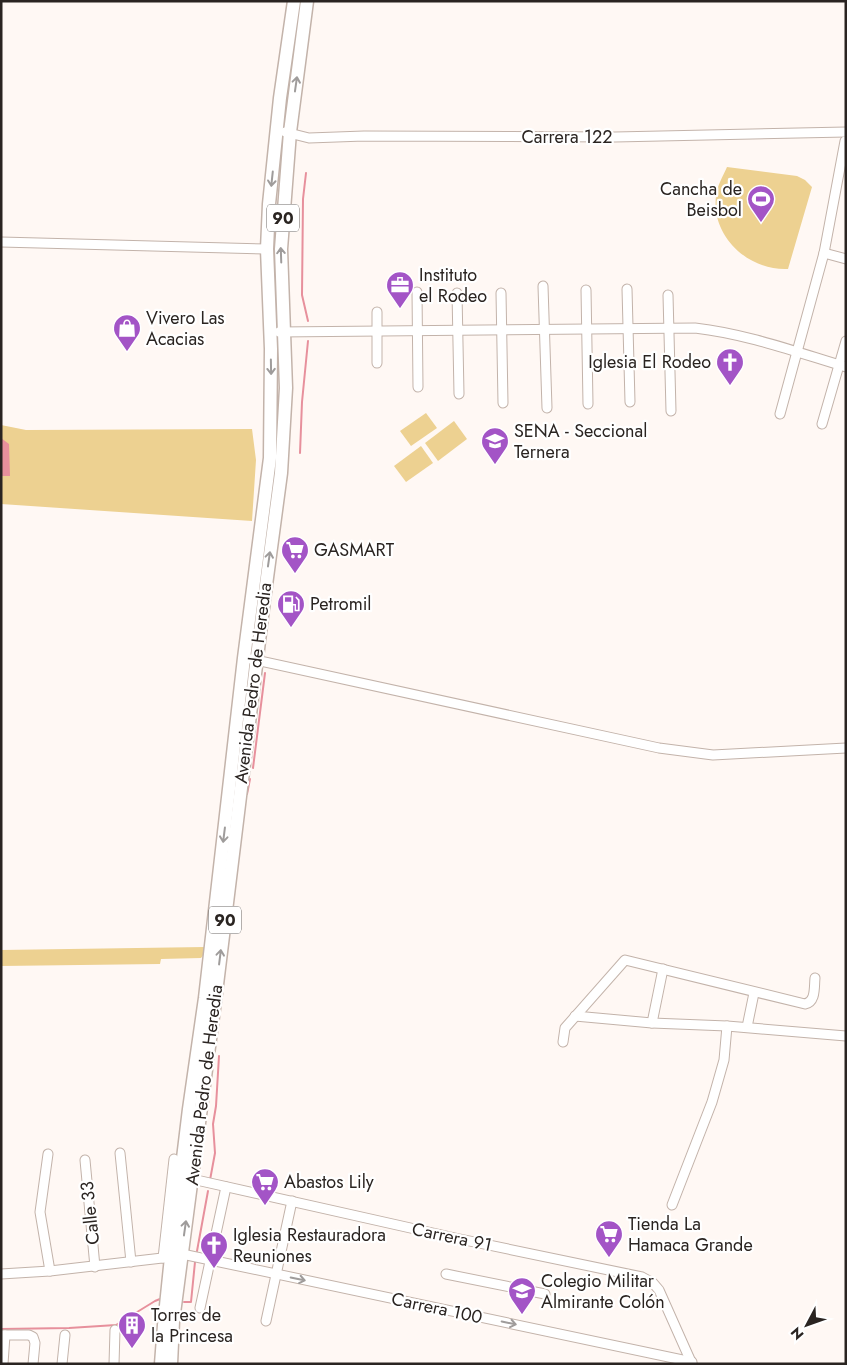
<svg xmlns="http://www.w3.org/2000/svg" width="847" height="1365" font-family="Jost,sans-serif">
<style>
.green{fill:#edd191}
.water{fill:#e7909c}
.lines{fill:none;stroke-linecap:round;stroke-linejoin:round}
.stream{stroke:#e7909c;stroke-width:2}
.minor-casing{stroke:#c3b3aa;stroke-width:11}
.highway-casing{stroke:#c3b3aa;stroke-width:15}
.minor{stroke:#fff;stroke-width:9}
.highway{stroke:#fff;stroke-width:12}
.oneway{stroke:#9f9c9b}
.labels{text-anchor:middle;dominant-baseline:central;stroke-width:4.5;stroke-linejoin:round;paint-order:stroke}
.shield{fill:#fff;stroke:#6a6664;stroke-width:1}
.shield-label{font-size:16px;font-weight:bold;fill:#2a2421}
.street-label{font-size:18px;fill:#2a2421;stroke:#fff}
.poi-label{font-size:18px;fill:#2a2421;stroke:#fff;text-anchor:start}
</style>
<rect width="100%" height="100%" fill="#fff8f4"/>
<g class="green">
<path d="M727,167L797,176L805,180L812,187L788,269C749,271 711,237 716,196C717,186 723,176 727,167Z"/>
<path d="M426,413L437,428L411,446L400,431Z"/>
<path d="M454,421L467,439L438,461L425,443Z"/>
<path d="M1,425L26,430L252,429L256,460L252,521L1,504Z"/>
<path d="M421,446L433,463L406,482L394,466Z"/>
<path d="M205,947V953L201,958L161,959L160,964L1,966V950Z"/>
</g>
<path class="water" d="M1,438L9,444L10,476H1Z"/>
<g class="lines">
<g class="stream">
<path d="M306,173L303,199L302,295L308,321"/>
<path d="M300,453L302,402L308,341"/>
<path d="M253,768L265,673"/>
<path d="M247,794L250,779"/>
<path d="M210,1180L215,1153L213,1124L216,1106L219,1056"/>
<path d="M197,1251L208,1191"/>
<path d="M184,1302H191L195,1262"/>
<path d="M1,1329L69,1328L116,1325L155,1301L160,1299"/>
</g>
<g class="minor-casing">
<g id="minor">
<path d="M285,132L309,138L364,136L615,137L846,132"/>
<path d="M1,242L267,249"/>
<path d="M824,253L846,259"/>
<path d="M543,286L547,408"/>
<path d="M627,289L630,402"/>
<path d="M586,290L588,404"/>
<path d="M417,292L418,387"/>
<path d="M457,293L459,394"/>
<path d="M501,293L503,403"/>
<path d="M668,295L671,411"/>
<path d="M377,312V363"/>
<path d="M279,332L695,328C747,334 796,352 846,367"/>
<path d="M780,414L824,253L845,141"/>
<path d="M822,424L846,341"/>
<path d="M251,659L659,748L713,755L846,748"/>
<path d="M575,1016L652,1023L727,1026L846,1036"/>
<path d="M652,1023L663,969"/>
<path d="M747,1027L754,993"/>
<path d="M563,1042L565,1028L625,960L805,1004C816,1002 814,987 815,978"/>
<path d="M120,1153L131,1262"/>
<path d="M48,1154L40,1212L50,1271"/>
<path d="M85,1160L95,1267"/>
<path d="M192,1179L455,1238L642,1277L653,1283L659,1290L692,1364"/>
<path d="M672,1205L712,1102L724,1060L727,1026"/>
<path d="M182,1254L692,1362L691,1364"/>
<path d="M163,1258L174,1159"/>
<path d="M1,1274L50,1271L171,1257"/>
<path d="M446,1274L545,1294"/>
<path d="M200,1308L226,1187"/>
<path d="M266,1321L292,1201"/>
<path d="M1,1335H29L33,1337L35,1343L33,1364"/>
<path d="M3,1364L5,1335"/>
<path d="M62,1364L65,1335"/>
<path d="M114,1364L115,1330"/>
</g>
</g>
<g class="highway-casing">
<g id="highway">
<path d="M161,1364L164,1325L171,1257L189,1109L205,998L244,658L270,458L271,349L267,249L269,204L280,98L294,1"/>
<path d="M171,1364L173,1321L215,1001L264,600L281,473L286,388L281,249L290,132L307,1"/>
</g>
</g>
<use href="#minor" class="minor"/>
<use href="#highway" class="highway"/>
</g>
<defs><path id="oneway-shaft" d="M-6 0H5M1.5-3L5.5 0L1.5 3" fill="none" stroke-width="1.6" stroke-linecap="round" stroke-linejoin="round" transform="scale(1.25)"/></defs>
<g class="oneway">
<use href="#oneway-shaft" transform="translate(296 84) rotate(-82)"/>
<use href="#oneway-shaft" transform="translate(272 179) rotate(96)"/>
<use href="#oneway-shaft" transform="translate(281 255) rotate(-92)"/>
<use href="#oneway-shaft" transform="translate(271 367) rotate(89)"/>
<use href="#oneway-shaft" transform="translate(269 559) rotate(-82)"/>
<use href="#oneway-shaft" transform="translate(224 835) rotate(97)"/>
<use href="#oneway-shaft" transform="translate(220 957) rotate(-83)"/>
<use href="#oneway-shaft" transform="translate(185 1228) rotate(-82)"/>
<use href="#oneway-shaft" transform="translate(298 1279) rotate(12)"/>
<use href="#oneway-shaft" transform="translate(509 1323) rotate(12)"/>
</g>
<defs>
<g id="stadium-pin" transform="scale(1.4375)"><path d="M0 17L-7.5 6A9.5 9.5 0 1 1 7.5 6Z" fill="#a354c6" stroke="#fff"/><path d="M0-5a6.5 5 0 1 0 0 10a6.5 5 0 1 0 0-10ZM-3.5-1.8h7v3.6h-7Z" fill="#fff"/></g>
<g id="office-pin" transform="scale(1.4375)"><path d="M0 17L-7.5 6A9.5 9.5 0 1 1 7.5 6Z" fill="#a354c6" stroke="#fff"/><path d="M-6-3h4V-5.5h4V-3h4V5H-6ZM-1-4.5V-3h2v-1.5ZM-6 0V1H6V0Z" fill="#fff"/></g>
<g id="shop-pin" transform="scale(1.4375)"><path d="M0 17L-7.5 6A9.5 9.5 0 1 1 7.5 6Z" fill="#a354c6" stroke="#fff"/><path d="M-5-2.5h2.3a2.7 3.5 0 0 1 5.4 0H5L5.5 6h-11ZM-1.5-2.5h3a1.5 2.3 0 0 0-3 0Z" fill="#fff"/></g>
<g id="church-pin" transform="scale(1.4375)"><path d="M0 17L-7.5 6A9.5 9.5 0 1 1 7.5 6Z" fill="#a354c6" stroke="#fff"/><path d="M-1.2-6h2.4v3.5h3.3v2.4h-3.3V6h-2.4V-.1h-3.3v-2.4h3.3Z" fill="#fff"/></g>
<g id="university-pin" transform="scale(1.4375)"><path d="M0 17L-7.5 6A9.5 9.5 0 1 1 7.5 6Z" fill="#a354c6" stroke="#fff"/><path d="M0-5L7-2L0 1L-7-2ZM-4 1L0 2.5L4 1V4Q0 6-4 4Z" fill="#fff"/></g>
<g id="supermarket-pin" transform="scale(1.4375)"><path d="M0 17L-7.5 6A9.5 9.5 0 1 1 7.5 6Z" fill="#a354c6" stroke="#fff"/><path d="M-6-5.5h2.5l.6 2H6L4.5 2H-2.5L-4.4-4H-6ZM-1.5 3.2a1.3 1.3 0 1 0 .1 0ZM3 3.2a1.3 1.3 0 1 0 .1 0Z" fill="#fff"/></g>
<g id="fuel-pin" transform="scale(1.4375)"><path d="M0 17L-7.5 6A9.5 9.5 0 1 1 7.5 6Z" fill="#a354c6" stroke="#fff"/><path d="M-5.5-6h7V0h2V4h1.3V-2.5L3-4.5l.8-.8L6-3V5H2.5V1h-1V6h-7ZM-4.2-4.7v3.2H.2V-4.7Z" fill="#fff"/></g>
<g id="school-pin" transform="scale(1.4375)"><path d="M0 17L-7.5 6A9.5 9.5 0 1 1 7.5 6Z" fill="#a354c6" stroke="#fff"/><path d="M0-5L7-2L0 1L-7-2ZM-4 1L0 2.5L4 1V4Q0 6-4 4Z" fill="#fff"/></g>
<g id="building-pin" transform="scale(1.4375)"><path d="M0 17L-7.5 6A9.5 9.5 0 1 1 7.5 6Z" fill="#a354c6" stroke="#fff"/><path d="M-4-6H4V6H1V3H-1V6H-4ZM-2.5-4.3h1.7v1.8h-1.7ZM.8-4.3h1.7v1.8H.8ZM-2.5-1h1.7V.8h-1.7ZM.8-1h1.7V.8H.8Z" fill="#fff"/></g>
</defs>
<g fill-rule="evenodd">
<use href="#stadium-pin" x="761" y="199"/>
<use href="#office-pin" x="400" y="285"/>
<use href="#shop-pin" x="127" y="328"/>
<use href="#church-pin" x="730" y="362"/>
<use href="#university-pin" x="495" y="441"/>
<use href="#supermarket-pin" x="295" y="550"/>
<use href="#fuel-pin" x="291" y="604"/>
<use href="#supermarket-pin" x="265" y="1182"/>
<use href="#supermarket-pin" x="609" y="1234"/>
<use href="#church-pin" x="214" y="1245"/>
<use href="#school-pin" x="522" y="1291"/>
<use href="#building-pin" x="132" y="1325"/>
</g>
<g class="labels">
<g class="shield">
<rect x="267" y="204.5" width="32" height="27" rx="4"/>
<rect x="209" y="906.5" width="32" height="27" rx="4"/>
</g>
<g class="shield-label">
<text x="283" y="218">90</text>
<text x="225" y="920">90</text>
</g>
<g class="street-label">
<text x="567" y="137">Carrera 122</text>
<text transform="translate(253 683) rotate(-83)">Avenida Pedro de Heredia</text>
<text transform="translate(204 1085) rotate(-83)">Avenida Pedro de Heredia</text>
<text transform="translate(90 1213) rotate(-96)">Calle 33</text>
<text transform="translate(452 1237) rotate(12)">Carrera 91</text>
<text transform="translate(437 1308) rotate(12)">Carrera 100</text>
</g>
<g class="poi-label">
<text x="742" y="189" text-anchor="end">Cancha de<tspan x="742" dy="21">Beisbol</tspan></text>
<text x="419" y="275">Instituto<tspan x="419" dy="21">el Rodeo</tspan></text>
<text x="146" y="318">Vivero Las<tspan x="146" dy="21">Acacias</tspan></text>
<text x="711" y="362" text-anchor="end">Iglesia El Rodeo</text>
<text x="514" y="431">SENA - Seccional<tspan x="514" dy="21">Ternera</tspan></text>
<text x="314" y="550">GASMART</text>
<text x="310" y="604">Petromil</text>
<text x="284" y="1182">Abastos Lily</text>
<text x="628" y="1224">Tienda La<tspan x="628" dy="21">Hamaca Grande</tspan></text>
<text x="233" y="1235">Iglesia Restauradora<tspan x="233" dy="21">Reuniones</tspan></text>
<text x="541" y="1281">Colegio Militar<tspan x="541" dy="21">Almirante Colón</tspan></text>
<text x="151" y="1315">Torres de<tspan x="151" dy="21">la Princesa</tspan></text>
</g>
</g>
<rect width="847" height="1365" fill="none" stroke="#2a2421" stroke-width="5"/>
<g transform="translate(807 1325) rotate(229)" stroke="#ffffff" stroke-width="4" paint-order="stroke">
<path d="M0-4L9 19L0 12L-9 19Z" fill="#2a2421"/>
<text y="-8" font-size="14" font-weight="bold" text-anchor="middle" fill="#2a2421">N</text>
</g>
</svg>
